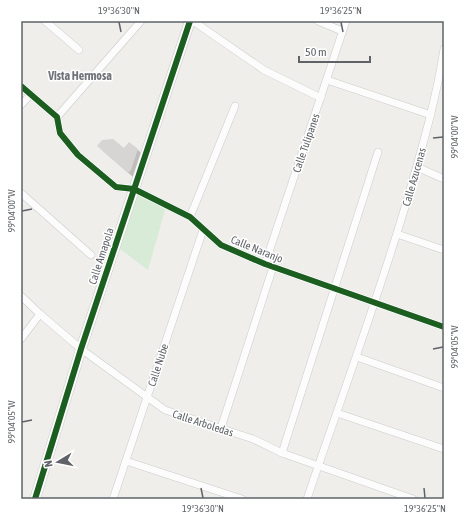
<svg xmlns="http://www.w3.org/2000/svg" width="465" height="520" font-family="'Asap Condensed',sans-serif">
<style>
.green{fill:#d8ebd6}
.shadow{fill:#0003}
.building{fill:#d6d5d3}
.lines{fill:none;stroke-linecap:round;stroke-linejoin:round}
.street-casing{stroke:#cbcccc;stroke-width:8}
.secondary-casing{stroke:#cacacb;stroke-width:11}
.street{stroke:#fdfcfc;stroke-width:7}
.secondary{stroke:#fdfcfc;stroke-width:10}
.cycleway-casing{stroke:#fff;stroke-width:8}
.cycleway{stroke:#1b5e20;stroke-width:6}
.ticks{fill:none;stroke:#5f6368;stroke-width:1.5}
.labels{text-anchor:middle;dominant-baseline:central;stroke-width:3;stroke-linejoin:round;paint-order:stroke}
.street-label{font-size:11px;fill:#5f6368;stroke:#fff}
.neighbourhood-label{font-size:12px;font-weight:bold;fill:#70757a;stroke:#fff}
.neatline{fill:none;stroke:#5f6368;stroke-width:1.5}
.ticks-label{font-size:10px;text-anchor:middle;fill:#5f6368}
</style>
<rect width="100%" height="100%" fill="#efeeea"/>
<path class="green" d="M136,186L165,210L148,270L116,246Z"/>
<path class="shadow" d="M138,150L143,155L133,177L103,151Z"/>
<path class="building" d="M113,139L124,148L129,142L138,149L131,170L128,173L97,146L102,140Z"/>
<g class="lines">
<g class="street-casing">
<g id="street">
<path d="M45,21L79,50"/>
<path d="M193,21L264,70L321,98"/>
<path d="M318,21L342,31"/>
<path d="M327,80L431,115"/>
<path d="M21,86L57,117L60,133L78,155L116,187L134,189L190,217L221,245L265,264L444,327"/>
<path d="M21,105L31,94"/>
<path d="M57,117L141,21"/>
<path d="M417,167L444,179"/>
<path d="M21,193L91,255"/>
<path d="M190,217L235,106"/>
<path d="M397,234L444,250"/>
<path d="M265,264L346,21"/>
<path d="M21,296L40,314L81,349L165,410L253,439L282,453L413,499"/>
<path d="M21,339L40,314"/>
<path d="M357,357L444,388"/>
<path d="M337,413L444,449"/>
<path d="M221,428L273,267"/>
<path d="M282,453L378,152"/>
<path d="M126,461L242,499"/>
<path d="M113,499L203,230"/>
<path d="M307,499C341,398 378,299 408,197C422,148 436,100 444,49"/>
</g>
</g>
<g class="secondary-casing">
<path id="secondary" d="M35,499L81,349L190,21"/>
</g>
<use href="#street" class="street"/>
<use href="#secondary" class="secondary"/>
<g class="cycleway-casing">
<g id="cycleway">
<path d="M21,86L57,117L60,133L78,155L116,187L134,189L190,217L221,245L265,264L444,327"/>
<path d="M35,499L81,349L190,21"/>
</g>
</g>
<use href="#cycleway" class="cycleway"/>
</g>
<path class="ticks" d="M119,22L121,32M341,22L343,32M433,138L443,137M22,211L32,209M433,349L443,347M22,422L32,420M201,488L203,498M424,488L425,498"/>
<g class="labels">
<g class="street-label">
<text transform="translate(306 143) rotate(-71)">Calle Tulipanes</text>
<text transform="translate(414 177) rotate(-74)">Calle Azucenas</text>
<text transform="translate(257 249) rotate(22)">Calle Naranjo</text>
<text transform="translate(101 256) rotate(-72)">Calle Amapola</text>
<text transform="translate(158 365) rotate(-72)">Calle Nube</text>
<text transform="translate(203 423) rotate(18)">Calle Arboledas</text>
</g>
<g class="neighbourhood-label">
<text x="80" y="76">Vista Hermosa</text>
</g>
</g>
<rect width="465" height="520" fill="none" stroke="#ffffff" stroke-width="44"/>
<g transform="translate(58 462) rotate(260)" stroke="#ffffff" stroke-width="3" paint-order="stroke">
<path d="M0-3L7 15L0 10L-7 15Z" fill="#5f6368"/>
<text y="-6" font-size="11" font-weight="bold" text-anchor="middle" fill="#5f6368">N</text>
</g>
<path d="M299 56v6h71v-6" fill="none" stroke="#5f6368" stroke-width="2"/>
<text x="305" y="56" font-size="12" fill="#5f6368" stroke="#ffffff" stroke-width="3" paint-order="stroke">50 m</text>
<rect x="22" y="22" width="421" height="476" class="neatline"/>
<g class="ticks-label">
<text x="119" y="14">19°36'30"N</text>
<text x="341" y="14">19°36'25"N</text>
<text transform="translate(454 137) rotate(-90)" y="4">99°04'00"W</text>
<text transform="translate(11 211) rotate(-90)" y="4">99°04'00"W</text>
<text transform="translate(454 347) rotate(-90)" y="4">99°04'05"W</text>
<text transform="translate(11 422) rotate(-90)" y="4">99°04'05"W</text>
<text x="203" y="512">19°36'30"N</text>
<text x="425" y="512">19°36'25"N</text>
</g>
</svg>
